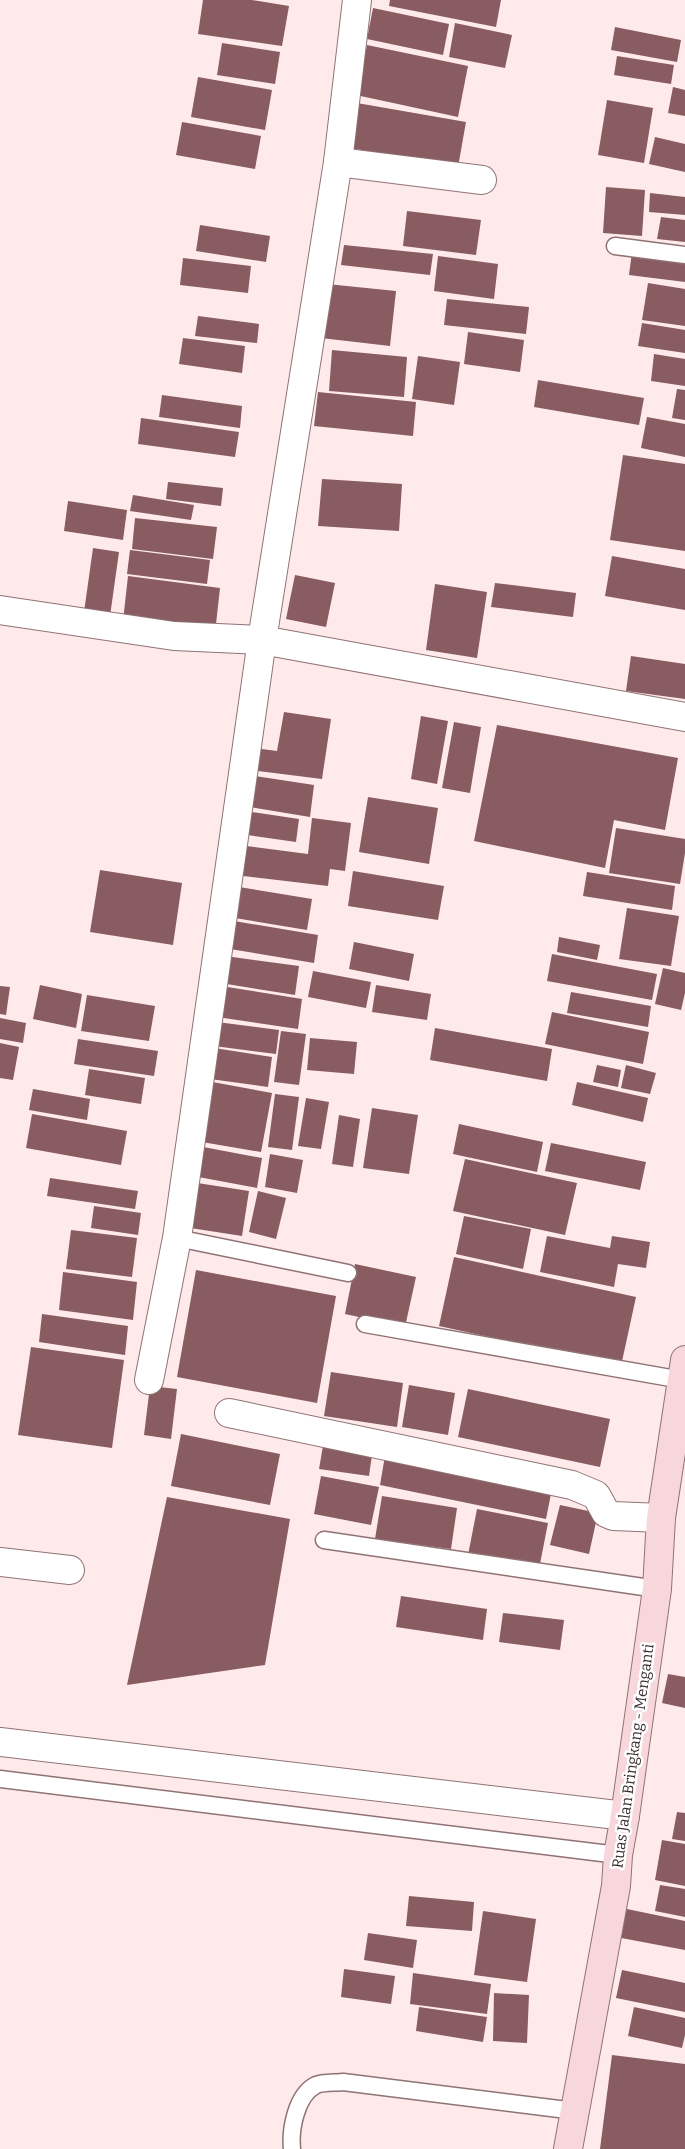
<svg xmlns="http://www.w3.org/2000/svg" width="685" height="2149" font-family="Bitter,serif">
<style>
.building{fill:#885c60}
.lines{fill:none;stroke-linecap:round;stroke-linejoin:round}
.service-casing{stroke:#907274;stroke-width:19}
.minor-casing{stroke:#907274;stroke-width:30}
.secondary-casing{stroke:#907274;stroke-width:30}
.service{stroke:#fff;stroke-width:16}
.minor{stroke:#fff;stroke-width:28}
.secondary{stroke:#f7d7db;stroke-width:28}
.labels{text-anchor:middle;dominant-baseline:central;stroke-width:5;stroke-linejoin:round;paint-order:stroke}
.street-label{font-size:15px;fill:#3b2e2f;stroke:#fff}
</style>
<rect width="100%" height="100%" fill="#ffeaeb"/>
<g class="building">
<path d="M203,0H252L289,6L282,46L198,34Z"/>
<path d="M390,0H501L496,27L389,6Z"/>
<path d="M373,8L449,24L443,55L367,39Z"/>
<path d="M455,23L512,35L505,68L449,57Z"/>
<path d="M615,27L681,40L677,62L611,50Z"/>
<path d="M222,43L280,52L275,84L217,75Z"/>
<path d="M367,45L468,66L458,117L356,95Z"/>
<path d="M617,56L674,65L671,84L614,75Z"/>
<path d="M198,77L272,90L265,130L191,117Z"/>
<path d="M673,87L685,90V116L668,113Z"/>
<path d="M607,100L653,108L644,163L598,155Z"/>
<path d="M357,103L466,122L458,167L350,148Z"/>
<path d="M182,122L261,136L255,169L176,155Z"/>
<path d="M655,137L685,144V172L649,164Z"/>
<path d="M606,187L645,190L642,236L603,233Z"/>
<path d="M650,193L685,197V215L649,212Z"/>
<path d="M407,211L481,220L476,255L403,246Z"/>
<path d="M661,217L685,220V242L657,239Z"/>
<path d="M200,225L270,236L266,262L196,251Z"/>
<path d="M344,245L433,254L430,275L341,265Z"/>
<path d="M632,252L685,259V282L629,275Z"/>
<path d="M438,256L498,264L494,299L434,291Z"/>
<path d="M183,258L251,266L248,293L180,285Z"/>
<path d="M648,283L685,289V326L642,320Z"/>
<path d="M327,284L396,291L390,346L321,338Z"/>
<path d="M447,299L529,307L526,334L444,325Z"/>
<path d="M198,316L259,324L257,343L195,336Z"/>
<path d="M642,323L685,330V353L638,346Z"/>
<path d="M468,332L524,340L520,372L464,364Z"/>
<path d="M183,338L245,346L242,373L179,364Z"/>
<path d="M332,350L407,357L404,397L329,391Z"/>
<path d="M654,354L685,359V386L651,381Z"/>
<path d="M418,356L460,362L454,405L412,399Z"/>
<path d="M538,380L644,398L639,425L534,407Z"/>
<path d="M677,389L685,390V420L672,418Z"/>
<path d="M318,392L416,402L413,436L314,426Z"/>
<path d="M162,395L242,406L240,428L159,417Z"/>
<path d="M647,417L685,424V457L641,448Z"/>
<path d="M141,418L239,432L235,457L138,444Z"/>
<path d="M623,455L685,464V551L610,540Z"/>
<path d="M322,479L402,484L399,531L318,526Z"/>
<path d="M168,482L223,488L221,506L166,499Z"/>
<path d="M133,495L194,505L191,520L130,511Z"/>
<path d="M68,501L127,510L123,540L64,531Z"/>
<path d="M135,518L217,527L213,559L132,549Z"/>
<path d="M93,548L119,552L110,616L84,612Z"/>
<path d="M130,550L210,560L207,584L127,574Z"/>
<path d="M612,556L685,569V610L605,596Z"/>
<path d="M295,575L335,583L326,627L286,619Z"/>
<path d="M128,576L220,588L215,633L123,621Z"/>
<path d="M495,583L576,593L573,617L491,607Z"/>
<path d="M435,584L487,592L477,658L426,650Z"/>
<path d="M631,656L685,664V699L626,691Z"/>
<path d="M284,712L331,719L322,779L251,770L254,748L277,751Z"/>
<path d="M421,716L448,721L437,784L411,779Z"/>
<path d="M454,722L481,727L470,793L442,788Z"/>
<path d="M497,725L678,758L665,830L614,820L605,868L474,841Z"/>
<path d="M255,776L314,785L310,817L250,807Z"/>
<path d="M368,797L438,808L429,864L359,852Z"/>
<path d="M245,811L299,819L296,842L241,834Z"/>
<path d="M312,818L351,823L345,871L330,869L328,886L235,875L239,845L308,854Z"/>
<path d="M616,828L685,839V853L680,884L609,873Z"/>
<path d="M100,870L182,883L173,945L90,932Z"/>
<path d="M353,871L444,886L438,920L348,906Z"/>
<path d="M587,872L675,886L672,910L583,896Z"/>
<path d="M233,886L312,899L307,930L229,917Z"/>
<path d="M627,908L679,916L671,966L619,959Z"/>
<path d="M234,921L318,935L314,963L230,949Z"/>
<path d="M559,937L600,945L597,960L557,952Z"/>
<path d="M354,942L414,954L409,981L349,969Z"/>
<path d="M552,954L657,974L652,1000L547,981Z"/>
<path d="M218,955L299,966L295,995L214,982Z"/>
<path d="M663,968L685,973V993L681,1010L655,1004Z"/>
<path d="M313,971L371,982L366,1008L308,997Z"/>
<path d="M40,985L82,994L76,1028L33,1019Z"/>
<path d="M376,985L431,994L427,1020L372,1012Z"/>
<path d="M0,986L10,987L6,1015L0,1014Z"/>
<path d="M221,986L302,999L298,1029L217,1017Z"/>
<path d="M571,992L651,1006L648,1027L567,1013Z"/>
<path d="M87,995L155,1006L149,1041L81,1031Z"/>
<path d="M552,1012L649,1032L643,1064L545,1044Z"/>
<path d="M0,1018L26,1023L23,1043L0,1039Z"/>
<path d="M217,1022L279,1030L276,1054L214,1046Z"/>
<path d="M435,1028L552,1049L547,1081L430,1060Z"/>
<path d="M281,1031L306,1034L299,1085L274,1082Z"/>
<path d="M310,1038L357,1042L354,1074L307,1070Z"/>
<path d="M78,1039L158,1051L154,1076L74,1064Z"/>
<path d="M0,1043L19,1047L13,1080L0,1078Z"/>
<path d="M214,1048L272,1057L268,1087L210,1079Z"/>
<path d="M597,1065L621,1070L618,1087L593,1082Z"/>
<path d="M626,1065L656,1073L650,1094L621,1088Z"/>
<path d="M89,1069L145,1078L141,1104L85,1095Z"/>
<path d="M207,1081L272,1093L261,1152L196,1141Z"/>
<path d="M577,1082L648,1098L643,1122L572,1105Z"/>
<path d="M33,1089L90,1099L87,1120L29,1110Z"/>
<path d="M275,1094L299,1097L292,1150L268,1147Z"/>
<path d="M306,1098L329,1102L321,1149L298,1146Z"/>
<path d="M372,1108L418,1115L409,1174L363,1168Z"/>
<path d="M32,1114L127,1131L121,1165L26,1148Z"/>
<path d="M339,1115L360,1119L353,1167L332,1164Z"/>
<path d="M459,1124L543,1142L537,1172L453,1154Z"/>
<path d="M551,1143L646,1162L640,1190L545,1171Z"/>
<path d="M198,1146L262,1158L257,1188L193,1176Z"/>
<path d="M270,1154L303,1160L297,1193L265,1187Z"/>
<path d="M465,1159L577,1183L565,1235L453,1211Z"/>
<path d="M50,1178L138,1191L135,1209L47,1196Z"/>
<path d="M191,1182L249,1191L242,1236L184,1227Z"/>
<path d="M258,1191L286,1198L276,1239L249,1232Z"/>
<path d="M94,1206L141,1213L138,1235L91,1228Z"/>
<path d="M464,1216L531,1229L523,1269L456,1254Z"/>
<path d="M71,1230L137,1238L132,1277L66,1269Z"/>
<path d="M547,1236L610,1248L612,1236L650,1242L646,1268L618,1264L614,1287L540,1272Z"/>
<path d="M454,1257L636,1297L621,1366L439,1326Z"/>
<path d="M355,1264L416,1277L405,1327L345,1314Z"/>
<path d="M196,1270L336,1296L317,1403L177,1377Z"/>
<path d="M63,1272L137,1282L133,1320L59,1310Z"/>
<path d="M42,1314L128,1326L125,1355L39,1342Z"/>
<path d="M31,1347L124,1360L112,1448L18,1435Z"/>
<path d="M331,1372L403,1383L397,1427L324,1416Z"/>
<path d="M409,1385L455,1393L448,1435L402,1427Z"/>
<path d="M150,1386L177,1389L171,1439L144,1435Z"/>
<path d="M468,1389L610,1419L600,1467L458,1437Z"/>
<path d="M181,1434L280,1454L270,1505L171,1486Z"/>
<path d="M324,1440L373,1448L369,1476L319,1469Z"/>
<path d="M386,1450L553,1484L546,1519L380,1485Z"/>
<path d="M321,1476L379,1487L371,1525L314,1514Z"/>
<path d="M382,1496L457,1508L451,1549L375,1539Z"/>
<path d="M167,1497L290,1519L265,1665L127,1685Z"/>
<path d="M560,1505L598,1513L589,1554L550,1545Z"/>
<path d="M477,1509L548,1523L539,1569L468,1555Z"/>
<path d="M401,1596L487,1609L483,1640L396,1627Z"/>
<path d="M503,1613L564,1620L560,1650L499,1642Z"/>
<path d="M668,1674L685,1677V1708L662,1703Z"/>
<path d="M677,1812L685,1813V1841L672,1839Z"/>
<path d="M662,1840L685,1844V1886L655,1880Z"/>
<path d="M660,1885L685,1889V1917L655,1911Z"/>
<path d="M409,1896L474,1902L472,1931L406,1926Z"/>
<path d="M622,1908L685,1921V1950L616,1937Z"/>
<path d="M483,1911L536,1919L527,1982L474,1975Z"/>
<path d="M368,1933L417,1940L413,1968L364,1960Z"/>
<path d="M344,1969L395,1976L391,2004L341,1997Z"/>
<path d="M622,1970L685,1983V2012L616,1998Z"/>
<path d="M413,1973L491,1984L487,2014L410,2004Z"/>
<path d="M494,1993L529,1995L527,2043L493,2041Z"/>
<path d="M419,2007L487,2017L483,2042L416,2031Z"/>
<path d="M634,2007L685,2018V2035L682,2048L628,2036Z"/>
<path d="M612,2055L685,2064V2149H600Z"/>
</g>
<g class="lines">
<g class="service-casing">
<g id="service">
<path d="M615,246L685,255"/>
<path d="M177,1238L348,1273"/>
<path d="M365,1324L682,1380"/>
<path d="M324,1540L657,1589"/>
<path d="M0,1779L618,1855"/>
<path d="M292,2149C290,2130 296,2095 316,2085C323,2082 336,2083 343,2082L575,2111"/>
</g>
</g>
<g class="minor-casing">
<g id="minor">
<path d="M338,162L482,180"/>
<path d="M0,610L174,636L262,640L338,162L357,0"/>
<path d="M149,1380L177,1238L262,640L685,717"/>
<path d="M229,1413L572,1485L596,1495L606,1513L613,1516L661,1518"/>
<path d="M0,1562L70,1570"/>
<path d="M0,1742L625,1816"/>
</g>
</g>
<g class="secondary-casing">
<path id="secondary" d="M568,2149L616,1886L618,1855L625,1816L657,1589L661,1518L685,1360"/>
</g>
<use href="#service" class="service"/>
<use href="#minor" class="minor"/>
<use href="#secondary" class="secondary"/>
</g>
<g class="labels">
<g class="street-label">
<text transform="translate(633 1756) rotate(-82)">Ruas Jalan Bringkang - Menganti</text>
</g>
</g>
</svg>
